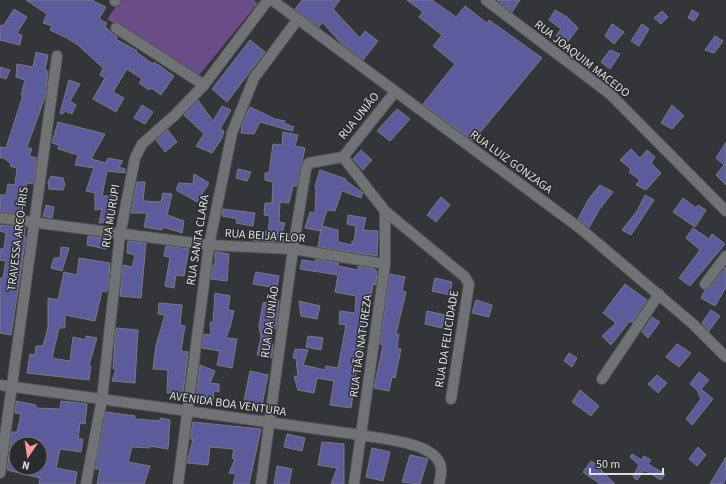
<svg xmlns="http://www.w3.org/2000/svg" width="726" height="484" font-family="'Source Sans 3',sans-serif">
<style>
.green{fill:#6a4c87}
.building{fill:#5c5b9c;stroke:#7a7a7e;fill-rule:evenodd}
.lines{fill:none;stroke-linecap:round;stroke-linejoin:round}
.minor-casing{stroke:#525455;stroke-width:12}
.minor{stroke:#707275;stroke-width:10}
.labels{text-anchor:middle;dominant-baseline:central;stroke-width:3;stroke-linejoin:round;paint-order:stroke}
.street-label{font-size:12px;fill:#dee0e1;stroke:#2a2b2e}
</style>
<rect width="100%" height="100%" fill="#343538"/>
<path class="green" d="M121,0H254L258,3L195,80L107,19Z"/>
<g class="building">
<path d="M26,0H91L106,7L99,19L107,23L105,27L117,37L116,39L137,51L136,52L153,64L154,62L174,76L161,95L151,88L149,90L139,83L142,79L127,69L113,92L124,98L116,112L93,99L105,78L100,75L103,68L78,45L65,37L50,30L52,26L43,23L47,14Z"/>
<path d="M302,0H340L333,9L360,38L365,31L378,41L363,60L341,43L322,22L319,27L295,9Z"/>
<path d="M407,0H432L456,17L465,6L487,23L489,20L542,58L473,141L423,104L455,64L433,46L442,35L419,17L423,12Z"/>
<path d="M497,0H520L512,12Z"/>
<path d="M14,9L27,17L17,33L22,35L20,45L0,40V26L4,25Z"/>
<path d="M555,10L567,17L578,28L566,44L556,36L561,29L549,20Z"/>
<path d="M692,10L699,14L694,21L688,18Z"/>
<path d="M662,11L668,17L661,24L654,18Z"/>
<path d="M612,24L624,32L614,44L605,36Z"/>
<path d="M642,24L649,29L639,46L631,41Z"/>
<path d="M715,36L723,41L714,53L705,50Z"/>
<path d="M250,40L265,52L227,102L212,89Z"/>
<path d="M610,50L620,54L610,69L601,62Z"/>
<path d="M36,52L48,55L45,70L48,71L45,97L27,147L32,149L29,156L37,158L33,184L27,183L20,214L0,212V195H6L8,184L15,185L17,168L10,166L11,164L4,158H0V147L6,148L23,95H21L25,80L16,77L17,64L33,67Z"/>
<path d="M0,67L10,70L6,79L0,77Z"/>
<path d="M69,80L80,84L70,101L76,105L72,114L65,111L63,114L60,113Z"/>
<path d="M198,100L213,121L222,106L231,110L220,129L224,131L222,138L212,153L196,146L204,134L184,115Z"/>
<path d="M142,105L153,112L145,124L134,118Z"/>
<path d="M672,105L684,116L672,129L661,123Z"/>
<path d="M250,107L275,119L285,121L284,123L294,127L292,131L260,122L254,134L241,133L242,125Z"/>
<path d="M397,109L410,119L390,141L377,131Z"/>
<path d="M58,122L105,134L91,159L106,163L108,158L123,161L119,167L125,169V173L107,171L102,196H117L112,222L99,223L102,209L95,210V193L86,191L94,168L75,165L78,155L58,149L59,145L52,143Z"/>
<path d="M168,130L177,142L165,152L156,140Z"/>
<path d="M283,132L298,135L295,146L305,148L297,186H293L289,203L280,202L279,222L285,223L282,233L289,234L288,242L254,241L255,230L268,232L270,216L264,215L265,203H272L273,182L265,180V173H269L273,144L282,145Z"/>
<path d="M726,142V185L716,175L724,165L716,158Z"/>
<path d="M631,149L640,158L647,150L655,157L651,163L661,173L646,190L636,185L640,180L629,172L631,169L620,160Z"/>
<path d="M361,150L372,160L363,170L353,159Z"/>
<path d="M238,169L251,172L247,181L236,178Z"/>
<path d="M320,170L346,179V181L363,193L361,198L342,191L335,211L327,210L322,226L338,230V242L352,245V241L354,242L356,226L347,224L348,215L366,218L363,230L378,231L377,256L318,247L321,229V231L305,228L310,212L315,213L316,190L315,186Z"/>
<path d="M194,174L209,183L197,202L176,190L179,183L193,184Z"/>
<path d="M51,176L63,178L65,185L63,190L49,189L48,182Z"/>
<path d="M137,182H145L143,201L161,202L163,193L172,194L167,215L184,221L182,233L163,227L162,230L144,227L147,213H131Z"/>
<path d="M600,185L613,192L599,210L589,228L578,219L588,200Z"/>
<path d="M645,195L654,200L631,235L622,230L637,211Z"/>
<path d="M441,197L450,205L436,222L427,215Z"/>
<path d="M683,198L696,208L698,205L706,210L695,227L673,212Z"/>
<path d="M46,205L54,207L52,218L43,216Z"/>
<path d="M223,209L255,213L253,226L236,223L237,219L222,216Z"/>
<path d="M0,225L25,228L24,236L26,237L11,335L0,333V278H3L6,261L0,260V249H4L6,233L0,231Z"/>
<path d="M693,228L709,239L712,234L725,244L690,286L679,278L700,250L686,238Z"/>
<path d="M88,236L109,239L106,249L87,245Z"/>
<path d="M128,241L146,243L141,298L120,296L123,265L132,267L135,255L127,253Z"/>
<path d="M166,246L189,249L184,276L176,275L174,288L165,286L170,257L164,256Z"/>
<path d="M61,247L69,248L62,271L51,268L54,258H60Z"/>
<path d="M215,252L229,254L227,281L211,279L213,265L215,266Z"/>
<path d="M79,258L110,263L108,288L106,292L102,291L95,321L65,315V328H59L52,358L70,361L73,337L86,340V336L97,338L89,365L91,366L89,380L27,373L30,354L35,355L36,346H43L48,327V298L58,300L64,272L77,275Z"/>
<path d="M316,259L339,263L338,266L358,270V266L375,269V271H377L376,285L373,284L371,298L366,297L363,330H366L359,367H357L351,408L330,405L334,381L317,378L314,393L298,390L294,376L298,377L296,358H293L295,349L308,350L303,365L325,370L326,366L338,368L346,325L339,324L340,311L355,313L356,296L335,292L338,275L300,269L302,260L316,262Z"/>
<path d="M726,267V287L715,306L701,298L705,290L710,288Z"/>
<path d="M256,272L279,276L277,288L253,284Z"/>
<path d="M390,274L405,277L402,291L406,292L396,334H399L397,348L401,349L395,378L392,377L389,391L374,388L383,345L380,344Z"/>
<path d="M435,278L452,282L450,295L432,291Z"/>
<path d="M625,284L647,300L632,323L630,321L611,345L602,336L616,323L603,313Z"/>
<path d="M215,293L230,296L228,310L234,311L230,327L226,338L237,339L232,368L217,365L220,351L202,348L204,334L211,335L210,322L213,323Z"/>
<path d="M279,300L276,329L273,328L271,344H273L272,358L257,355L261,338L259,326L263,303Z"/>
<path d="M476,300L492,305L489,317L472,313Z"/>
<path d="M299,301L320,306L317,319L301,316Z"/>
<path d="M159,303L182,305L180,325L185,326L181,351L188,352L183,393H167L168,370L153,369L156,345L165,315L158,314Z"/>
<path d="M711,310L720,316L709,331L702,323Z"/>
<path d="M427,311L445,315L442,328L425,324Z"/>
<path d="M652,317L660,322L648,338L642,332Z"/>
<path d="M116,328L138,330L135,383L112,381L116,369H113Z"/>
<path d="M308,336L323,338L321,350L306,347Z"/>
<path d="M677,344L691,353L679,367L666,357Z"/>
<path d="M569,353L577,358L572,367L564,361Z"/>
<path d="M200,365L215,371L210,383L219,384V392L214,391L213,400L196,398Z"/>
<path d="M250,371L268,375L262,405L244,401Z"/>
<path d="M699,372L709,380L701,389L713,399L692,425L686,419L701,399L697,390L690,384Z"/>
<path d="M657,375L667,383L658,393L648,384Z"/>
<path d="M580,390L599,406L591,416L572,402Z"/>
<path d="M16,401L36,405V408L60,409L61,401L87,404L85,424L80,423L78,439H83L81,452L60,449L56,468L77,472L75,484H39L40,478L7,470L12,432H17L21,414L15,413ZM16,443L40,444V468H16Z"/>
<path d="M106,412L135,416V419L160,421V418L170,420L168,449L150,446V448L132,447L128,462L150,466L144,484H97L100,469H95Z"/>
<path d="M193,422L261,429L249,484H233L236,474L229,473L235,459L232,458L234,449L210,447L208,465L187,463L193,439H190Z"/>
<path d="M287,434L305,438L302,451L284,447Z"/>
<path d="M322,442L344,444V484H331L337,468L318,465Z"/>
<path d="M698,447L706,455L697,466L689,459Z"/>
<path d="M372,448L390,452L383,481L366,477Z"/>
<path d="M632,454L642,460L644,456L651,460L648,464L665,474L661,480L644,470L637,480L633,477L639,465L630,457Z"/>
<path d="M410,455L428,459L420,484L402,482Z"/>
<path d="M726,457V479L723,484H710Z"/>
<path d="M591,461L602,468L601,470L615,484H600L583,472Z"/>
<path d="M277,466L292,469L289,484H274Z"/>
</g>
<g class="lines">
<g class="minor-casing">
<g id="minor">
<path d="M272,0L581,229L693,324L726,357"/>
<path d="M486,0L610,94L726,211"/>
<path d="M115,1V0"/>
<path d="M116,28L204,85"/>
<path d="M343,157L385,211L465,277L469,284L451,399"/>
<path d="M343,157L395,92"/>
<path d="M0,218L209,245L293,249L385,264"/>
<path d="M705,284L726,256"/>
<path d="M602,379L659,294"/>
<path d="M0,385L361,435C381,439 438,442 441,468C442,473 440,479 439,484"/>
<path d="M0,473L57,56"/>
<path d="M86,484L102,399L120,235L135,158L142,144L174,116L204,85L268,0"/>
<path d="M178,484L209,245L232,133L254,78L298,19"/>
<path d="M261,484L293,249L306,169L309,163L343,157"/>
<path d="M354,484L385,264V211"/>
</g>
</g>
<use href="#minor" class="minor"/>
</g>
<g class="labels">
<g class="street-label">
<text transform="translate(582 59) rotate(38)">RUA JOAQUIM MACEDO</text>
<text transform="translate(359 116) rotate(-51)">RUA UNIÃO</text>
<text transform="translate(511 162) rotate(36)">RUA LUIZ GONZAGA</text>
<text transform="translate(111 216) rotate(-81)">RUA MURUPI</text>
<text transform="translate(265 236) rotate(4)">RUA BEIJA FLOR</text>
<text transform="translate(18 239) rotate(-83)">TRAVESSA ARCO-ÍRIS</text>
<text transform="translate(198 240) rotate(-81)">RUA SANTA CLARA</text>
<text transform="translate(270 322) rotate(-82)">RUA DA UNIÃO</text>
<text transform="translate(447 339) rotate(-81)">RUA DA FELICIDADE</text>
<text transform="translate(361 346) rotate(-82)">RUA TIÃO NATUREZA</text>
<text transform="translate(228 404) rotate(8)">AVENIDA BOA VENTURA</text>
</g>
</g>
<g transform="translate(28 456) rotate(193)"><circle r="19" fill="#2a2b2e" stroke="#727376"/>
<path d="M0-3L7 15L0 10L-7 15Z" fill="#f59b9c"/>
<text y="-6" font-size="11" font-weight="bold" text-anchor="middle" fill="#dee0e1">N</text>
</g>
<path d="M590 468v6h73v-6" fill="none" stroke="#dee0e1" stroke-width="2"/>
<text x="596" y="468" font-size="12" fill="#dee0e1" stroke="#2a2b2e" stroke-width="3" paint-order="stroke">50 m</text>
</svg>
